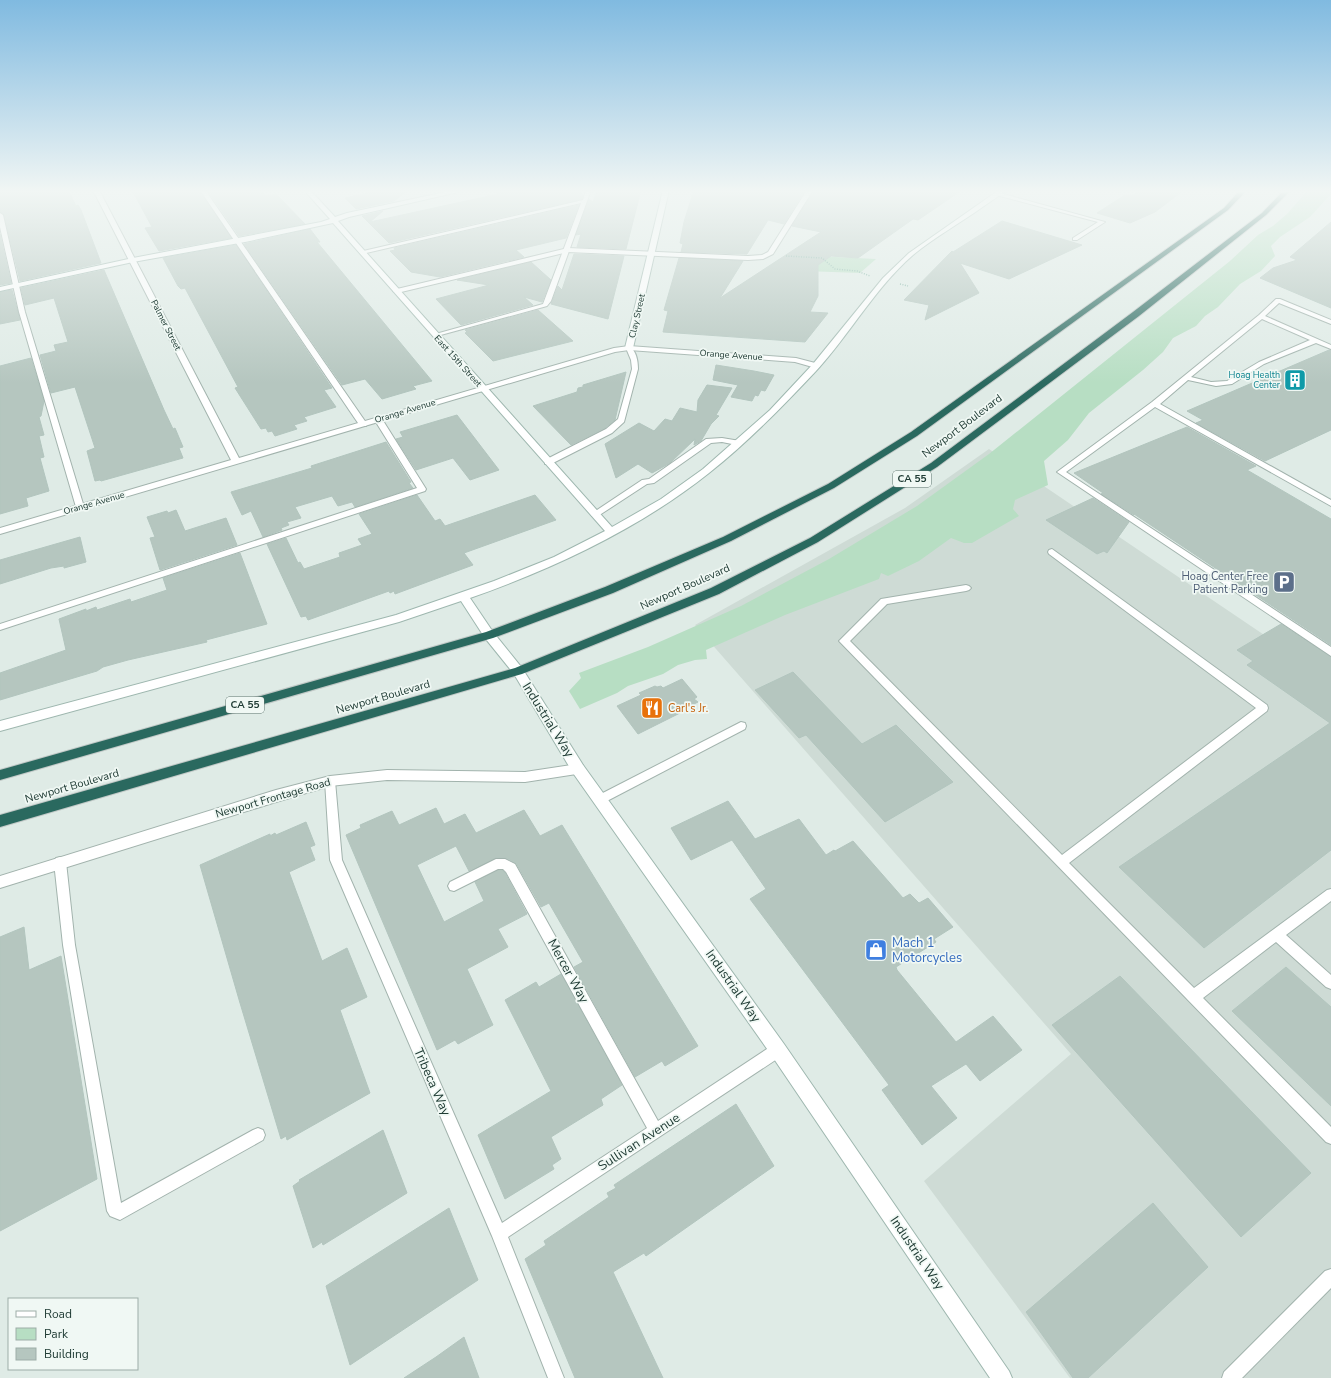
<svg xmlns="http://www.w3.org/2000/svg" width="1331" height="1378" font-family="'Nunito Sans',sans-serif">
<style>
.built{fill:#cedbd5}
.green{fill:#b7dec3}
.building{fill:#b5c6bf;stroke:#b2c5be}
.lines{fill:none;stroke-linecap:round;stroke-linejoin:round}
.lane-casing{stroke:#a2b3ad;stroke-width:2}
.street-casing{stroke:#a2b3ad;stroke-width:2}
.secondary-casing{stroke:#9eb7af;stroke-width:2}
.highway-casing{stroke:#c1c8c6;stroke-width:2}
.path{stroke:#7eb0a2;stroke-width:1.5;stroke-dasharray:1 1.5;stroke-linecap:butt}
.lane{fill:#fff;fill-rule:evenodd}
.street{fill:#fff;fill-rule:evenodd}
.secondary{fill:#fff;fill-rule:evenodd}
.highway{fill:#2a695f;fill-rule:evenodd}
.labels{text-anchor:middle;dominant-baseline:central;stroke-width:3.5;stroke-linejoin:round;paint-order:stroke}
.far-street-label{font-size:9px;fill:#203c35;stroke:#f0f8f4}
.far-culture-label{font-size:9px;fill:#0d838f;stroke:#f0f8f4;text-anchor:end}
.shield{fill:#f0f8f4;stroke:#5e746e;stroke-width:1}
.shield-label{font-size:10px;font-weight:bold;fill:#203c35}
.street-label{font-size:11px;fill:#203c35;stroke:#f0f8f4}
.service-label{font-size:11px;fill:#4e5e75;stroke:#f0f8f4;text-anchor:end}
.food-label{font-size:11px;fill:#c56008;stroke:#f0f8f4;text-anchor:start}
.near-street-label{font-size:13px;fill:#203c35;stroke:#f0f8f4}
.near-shop-label{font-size:13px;fill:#366cbe;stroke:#f0f8f4;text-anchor:start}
</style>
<rect width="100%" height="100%" fill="#dfebe6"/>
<path class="built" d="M989,449L1331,680V1378H1070L924,1181L1071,1054L695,625L905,508Z"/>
<g class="green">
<path d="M1308,190H1331V194L1310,217L1280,237L1271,246L1275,256L1261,271L1240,284L1218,307L1205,316L1196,326L1173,338L1163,352L1143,370L1089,413L1068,440L1044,461L1048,485L1015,500L1013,509L1019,516L972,543H964L951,538L919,561L888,576L881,573L879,579L785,615L706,650L707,659L695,660L678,665L663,674L628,686L617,693L580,709L569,691L581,678L579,673L648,647L741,606L829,559L917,506L989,454L1230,261L1258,235L1273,226L1287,214Z"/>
<path d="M794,255L876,259L860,273L777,270L784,256Z"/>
</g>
<g class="building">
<path d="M13,190H68L76,206L78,205L81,210L101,263L20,281L4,215L0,212V192Z"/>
<path d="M132,190H199L231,238L159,251L145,228L152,227Z"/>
<path d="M207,190H257L259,193L263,192L266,196L276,194L305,224L239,236Z"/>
<path d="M381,190H408L394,201L356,209L345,198Z"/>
<path d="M493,190H563L565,192L576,190L583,195L582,199L389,243L362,216L383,211L370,222L498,194Z"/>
<path d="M597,190H641L626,249L577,247L581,234L576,235L589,199L593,202Z"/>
<path d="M694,190H805L784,224L768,220L747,254L681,252L683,244L680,243L684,222Z"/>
<path d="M814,190H962L918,220L913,219L858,258L831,256L818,265V296L810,312L828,313L805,342L663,332L668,311L664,310L679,258L743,261L720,298L821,232L792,226Z"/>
<path d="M1140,190H1184L1155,212L1130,223L1097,213L1125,195L1131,196Z"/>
<path d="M579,205L566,238L516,250L524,257L440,277L411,272L390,251L395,250L394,248Z"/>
<path d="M1002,221L1082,245L1009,279L960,263L979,293L925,320L929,305L904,300L952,251L953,252Z"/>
<path d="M1331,222V308L1260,278L1273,268L1297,260L1290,257Z"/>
<path d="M310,229L320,242H317L432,381L413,386L416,389L382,399L365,379L342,385L244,244Z"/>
<path d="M0,234L11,283L0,285Z"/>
<path d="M236,245L332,388L324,390L336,407L304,417L307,421L294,425L297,429L275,436L272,431L268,432L266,428L261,429L235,388L238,387L185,288L181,289L178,286L163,258Z"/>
<path d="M574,254L624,256L608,319L551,304L558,286L562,290Z"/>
<path d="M531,262L551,280L542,302L524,297L533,305L461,325L436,299L489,285L457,280Z"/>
<path d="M104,270L164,410L173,429L175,428L183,447L179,448L183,458L101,481L100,480L95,481L87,451L95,448L75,387L51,393L40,355L56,351L54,345L68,342L54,298L25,305L21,288Z"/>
<path d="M12,290L20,320L0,324V292Z"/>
<path d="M538,310L573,341L493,361L465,333L467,332L465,330Z"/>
<path d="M1329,350H1331V430L1265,461L1196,423L1203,420L1187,411Z"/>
<path d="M31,358L44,401L41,416L39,417L44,435L39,436L44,457L40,458L49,491L26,498L28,506L0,514V366Z"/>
<path d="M716,365L754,371L774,375L765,391L761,390L758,396L755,395L752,401L731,397L738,385L713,380Z"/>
<path d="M626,372L615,420L605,428L571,445L533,406L577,392L578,388L583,387V385Z"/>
<path d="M707,385L732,388L716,415L719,416L711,424L701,441L694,445L695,439L670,463L652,473L638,464L616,478L605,444L639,423L654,431L665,419L672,421L680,408L697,412L698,400Z"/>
<path d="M457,415L499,470L470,480L453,458L416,470L396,439L403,437L400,432Z"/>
<path d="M1187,427L1256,466L1247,470L1331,519V645L1134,514V515L1101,494L1103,493L1074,473Z"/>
<path d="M386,442L411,482L409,483L413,488L355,507L352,502L338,506L332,496L295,507L301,518L287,522L289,525L281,528L282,530L263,537L251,511L242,515L231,492L312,468L311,466Z"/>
<path d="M417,495L435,521L440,519L445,526L535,495L556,520L464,553L473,565L395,594L394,591L390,593L389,591L308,620L306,616L301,617L267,544L286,538L298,563L300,562L304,569L340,557L339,553L362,545L358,539L372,534L359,514Z"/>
<path d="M1093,498L1129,522L1107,553L1104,551L1097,554L1046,520Z"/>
<path d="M176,510L185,531L226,518L237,545L160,570L150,538L155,537L147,517L167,511L168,513Z"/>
<path d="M80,537L86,562L64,568V566L51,568L0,584V560Z"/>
<path d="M240,553L267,624L206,640L207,642L128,660L103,667L97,671L0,700V673L66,650L59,619L86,609V611L96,607L97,610L130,599L131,602L167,590L163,578Z"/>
<path d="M1281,624L1331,657V850L1204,948L1119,867L1330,723L1247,665L1253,661L1237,650Z"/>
<path d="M793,672L862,744L896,725L953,782L885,822L806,735L799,738L755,690Z"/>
<path d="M682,679L697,697L694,699L698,702L680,711L682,712L638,734L617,706L641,695L639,693L655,686L657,687L661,686L663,688Z"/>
<path d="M728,801L755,839L799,819L826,855L834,850L835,851L853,841L903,898L910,894L919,903L928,898L953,927L934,939L936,942L896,967L897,970L956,1042L993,1016L1022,1050L980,1081L966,1064L931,1086L957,1118L922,1145L882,1090L889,1085L750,899L766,889L732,840L691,860L671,828Z"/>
<path d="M436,808L444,824L465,814L476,833L524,810L540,836L562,825L698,1046L665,1066L662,1061L635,1077L574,967L583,962L549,903L541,907L516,863L506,858H496L469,871L456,846L417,865L444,922L484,901L475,882L498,870H502L505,873L527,914L498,929L508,947L467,969L493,1025L458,1044L455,1040L437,1050L346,835L361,828L360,825L392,811L399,825Z"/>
<path d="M306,822L315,845L310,847L315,860L289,872L322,961L347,948L367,997L340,1010L370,1093L287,1140L286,1136L281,1139L240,1003L200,865L270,834V836L275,833L276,835Z"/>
<path d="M24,927L29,970L61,956L97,1179L0,1231V937Z"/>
<path d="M1286,967L1331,1007V1106L1232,1011Z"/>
<path d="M561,974L622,1085L601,1099L603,1105L551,1137L561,1159L552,1165L554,1169L505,1199L478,1135L551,1091L505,1000L536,982L539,987Z"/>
<path d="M1120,976L1311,1173L1241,1237L1052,1025Z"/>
<path d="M736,1104L774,1166L646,1256L644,1253L613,1272L663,1378H575L525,1259L546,1245L544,1241L609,1197L607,1193L616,1188L614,1185Z"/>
<path d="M383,1130L407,1193L323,1245L322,1242L313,1248L293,1186L300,1181L299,1180Z"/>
<path d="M1153,1203L1208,1267L1088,1378H1073L1026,1312Z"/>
<path d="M449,1208L478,1280L350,1365L326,1286Z"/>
<path d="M464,1337L479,1378H404L436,1357Z"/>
</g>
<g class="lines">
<g class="lane-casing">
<g id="lane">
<path d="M200,190H205L367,424L366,426H360Z"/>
<path d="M586,190H591L551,301L547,306L437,336L432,335L543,304L581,203L362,254L359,252L583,200Z"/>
<path d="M1115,190H1121L1119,192Z"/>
<path d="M996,193H1000L1105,222L1077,240H1073V238L1098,222L996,195Z"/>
<path d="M0,213L3,215L25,312L84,507L83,509L80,510L76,507L19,312L0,227Z"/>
<path d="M1276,299H1280L1331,320V324L1279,303L1265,316L1331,345V349L1316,343L1264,364L1232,384L1216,386L1188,380L1160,404L1331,500V506L1155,407L1066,472L1331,647V656L1057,472L1152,402L1259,315ZM1262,319L1310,340L1259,362L1227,381L1211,382L1191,377Z"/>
<path d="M629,346C636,350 638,361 638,369L624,422L612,433L551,464H545V460L606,429L618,419L632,369L631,360L626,348Z"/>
<path d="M375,417H378L382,419L426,489L425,491L0,630V624L417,488L374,419Z"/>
<path d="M722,438L740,441L741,443L737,445L722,442L711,443L654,483L647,484L598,516H592L591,514L642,480L649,479L706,439Z"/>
<path d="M1052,549L1267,705L1268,708L1267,711L1069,863L1194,988L1327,890L1331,889V901L1286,935L1331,975V989L1326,987L1276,942L1203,998L1331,1127V1144L1326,1142L839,641L881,599L966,585L969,586L971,588L969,590L966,591L887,604L850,641L1062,855L1256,708L1049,554L1048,552L1049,550Z"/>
<path d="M741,722L745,723L746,726L745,729L605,802L601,804L597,802L595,799L597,796Z"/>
<path d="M330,777L334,778L335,781L342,860L502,1223L647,1128L506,872L503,869H498L454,891L450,890L448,886L450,882L496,859H505L515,864L658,1121L773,1045L778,1043L783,1045L785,1050L783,1055L508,1237L564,1378H548L492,1236L330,860L325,781L326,778Z"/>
<path d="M60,857L64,858L66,862L75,945L121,1203L253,1130L258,1128L263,1130L265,1135L263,1140L120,1220L110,1216L107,1211L63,945L54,862L56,858Z"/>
<path d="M1331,1269V1288L1242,1378H1222L1224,1372L1325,1271Z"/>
</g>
</g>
<g class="street-casing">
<g id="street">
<path d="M93,190H99L239,458L614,348L629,346L796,358L819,364L820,366L816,368L795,362L629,350L615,352L0,534V528L231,460Z"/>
<path d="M807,190H813L773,254L763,259L748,260L568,252L397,293L393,291L397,289L568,248L748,256L762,255L768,252Z"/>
<path d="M578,764L583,765L584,769L583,773L525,782L387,780L330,786L276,802L0,888V876L276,790L330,776L387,770L525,772Z"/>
</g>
</g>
<g class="secondary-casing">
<g id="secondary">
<path d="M304,190H310L335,217L347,213L455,190H467L349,217L338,221L612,527L661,499L703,469L770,410L813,364L883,278L909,253L999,190H1006C999,196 991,201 984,206C962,222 933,238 913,255C875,288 850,334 816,371C782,407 748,442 709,473C640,528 553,569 470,598L493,632L522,668L583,765L784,1044L1009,1371L1012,1378H990L772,1056L573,773L514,674L485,638L461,601L399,622L0,731V721L396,615L494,581L554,557L605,531L333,223L245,242L133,262L0,291V287L133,258L321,222L330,219Z"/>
<path d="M663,190H669L633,348L629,350L625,348Z"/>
</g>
</g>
<g class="highway-casing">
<g id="highway">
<path d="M1240,190H1247L1228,210L917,436L834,488L731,541L613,593L493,638L0,780V770L486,632L605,587L723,537L828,484L911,432L1224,208Z"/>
<path d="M1284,190H1291L1266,215L1139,316L937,467L818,542L719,594L522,674L0,827V815L515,668L711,588L810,538L931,463L1133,312L1262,213Z"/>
</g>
</g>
<g class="path">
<path d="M786,256L822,258L835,269L857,271L870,276"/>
<path d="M900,284L908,286"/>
</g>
<use href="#lane" class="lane"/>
<use href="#street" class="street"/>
<use href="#secondary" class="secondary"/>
<use href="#highway" class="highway"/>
</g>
<linearGradient id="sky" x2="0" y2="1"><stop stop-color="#80bae0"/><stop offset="0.5" stop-color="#f1f6f4"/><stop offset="1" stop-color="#f1f6f4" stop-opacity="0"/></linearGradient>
<rect width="1331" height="383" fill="url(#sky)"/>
<defs>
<g id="building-square" transform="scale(1.15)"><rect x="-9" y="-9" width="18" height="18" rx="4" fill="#0f9aa8" stroke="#f0f8f4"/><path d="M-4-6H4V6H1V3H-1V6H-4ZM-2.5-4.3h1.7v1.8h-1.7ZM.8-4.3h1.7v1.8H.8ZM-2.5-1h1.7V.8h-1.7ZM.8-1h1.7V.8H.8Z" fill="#fff"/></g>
<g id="parking-square" transform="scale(1.15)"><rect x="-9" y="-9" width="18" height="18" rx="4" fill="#5c6f8a" stroke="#f0f8f4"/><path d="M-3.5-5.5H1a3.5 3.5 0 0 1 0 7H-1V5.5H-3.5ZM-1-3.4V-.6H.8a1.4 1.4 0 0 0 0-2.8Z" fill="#fff"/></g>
<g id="restaurant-square" transform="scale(1.15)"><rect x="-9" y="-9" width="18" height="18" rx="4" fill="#e8710a" stroke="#f0f8f4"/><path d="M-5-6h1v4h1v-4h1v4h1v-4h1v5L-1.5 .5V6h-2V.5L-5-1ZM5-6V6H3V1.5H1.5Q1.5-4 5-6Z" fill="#fff"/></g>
<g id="shop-square" transform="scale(1.15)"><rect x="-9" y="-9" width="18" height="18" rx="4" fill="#3f7fe0" stroke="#f0f8f4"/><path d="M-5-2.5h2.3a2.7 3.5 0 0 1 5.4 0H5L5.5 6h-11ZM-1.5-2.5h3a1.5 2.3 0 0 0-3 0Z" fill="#fff"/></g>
</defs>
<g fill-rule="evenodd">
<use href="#building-square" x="1295" y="380"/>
<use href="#parking-square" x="1284" y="582"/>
<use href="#restaurant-square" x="652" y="708"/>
<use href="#shop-square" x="876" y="950"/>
</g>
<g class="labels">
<g class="far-street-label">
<text transform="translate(637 316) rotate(-77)">Clay Street</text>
<text transform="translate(166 325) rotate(63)">Palmer Street</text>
<text transform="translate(731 355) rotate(4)">Orange Avenue</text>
<text transform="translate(458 361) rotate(48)">East 15th Street</text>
<text transform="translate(405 411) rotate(-17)">Orange Avenue</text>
<text transform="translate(94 503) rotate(-16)">Orange Avenue</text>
</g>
<g class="far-culture-label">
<text x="1280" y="375">Hoag Health<tspan x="1280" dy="10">Center</tspan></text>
</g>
<g class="shield">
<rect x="893" y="471" width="38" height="16" rx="3"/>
<rect x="226" y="697" width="38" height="16" rx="3"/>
</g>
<g class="shield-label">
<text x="912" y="479">CA 55</text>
<text x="245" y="705">CA 55</text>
</g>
<g class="street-label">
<text transform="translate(962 426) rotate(-37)">Newport Boulevard</text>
<text transform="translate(685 587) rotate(-24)">Newport Boulevard</text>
<text transform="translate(383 697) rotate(-16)">Newport Boulevard</text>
<text transform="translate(72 786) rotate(-16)">Newport Boulevard</text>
<text transform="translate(273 798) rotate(-16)">Newport Frontage Road</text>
</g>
<g class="service-label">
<text x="1268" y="576">Hoag Center Free<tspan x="1268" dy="13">Patient Parking</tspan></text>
</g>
<g class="food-label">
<text x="668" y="708">Carl's Jr.</text>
</g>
<g class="near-street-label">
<text transform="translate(548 720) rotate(58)">Industrial Way</text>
<text transform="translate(568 971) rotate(61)">Mercer Way</text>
<text transform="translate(733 986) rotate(55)">Industrial Way</text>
<text transform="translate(432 1082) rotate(66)">Tribeca Way</text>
<text transform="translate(639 1142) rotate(-33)">Sullivan Avenue</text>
<text transform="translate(917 1253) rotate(56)">Industrial Way</text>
</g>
<g class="near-shop-label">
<text x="892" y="943">Mach 1<tspan x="892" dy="15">Motorcycles</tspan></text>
</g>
</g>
<rect x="8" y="1298" width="130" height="72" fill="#f0f8f4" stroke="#9dada8"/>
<rect x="16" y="1311" width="20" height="6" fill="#ffffff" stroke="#9dada8"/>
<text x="44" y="1318" font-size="12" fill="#203c35">Road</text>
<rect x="16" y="1328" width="20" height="12" fill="#b7dec3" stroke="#9dada8"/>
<text x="44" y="1338" font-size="12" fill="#203c35">Park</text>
<rect x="16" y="1348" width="20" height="12" fill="#b5c6bf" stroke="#9dada8"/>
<text x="44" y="1358" font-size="12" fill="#203c35">Building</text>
</svg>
